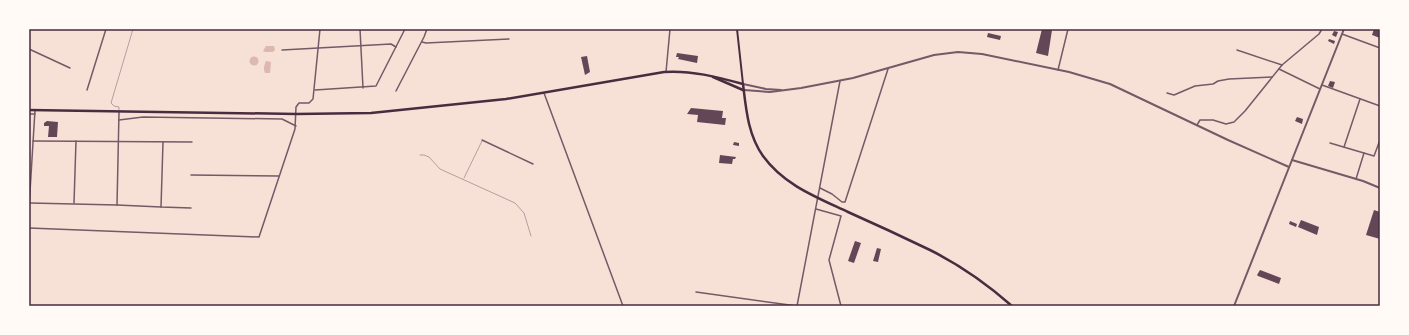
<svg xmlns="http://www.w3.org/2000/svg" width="1409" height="335" font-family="'Space Grotesk',sans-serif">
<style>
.water{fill:#dcb8b0}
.building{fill:#644757}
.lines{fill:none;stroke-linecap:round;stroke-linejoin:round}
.service{stroke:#755966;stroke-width:0.5}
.minor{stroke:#755966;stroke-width:1.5}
.tertiary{stroke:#755966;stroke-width:2}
.secondary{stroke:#4a2c40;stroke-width:2}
.primary{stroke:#4a2c40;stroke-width:2.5}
.neatline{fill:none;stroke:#4a2c40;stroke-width:1.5}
</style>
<rect width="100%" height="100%" fill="#f7e1d7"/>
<g class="water">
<path d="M266,46H274L275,50L273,52H265L263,51Z"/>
<circle cx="254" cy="61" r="4.5"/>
<path d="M266,61L271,62L270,73H265C263,69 264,65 266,61Z"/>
</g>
<g class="building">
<path d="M1042,29L1052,30L1048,56L1036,53Z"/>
<path d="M1374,29L1380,31V38L1372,35Z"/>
<path d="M1334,31L1338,32L1336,37L1332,35Z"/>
<path d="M988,33L1001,36L1000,40L987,37Z"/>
<path d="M1329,39L1335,41L1334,44L1328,41Z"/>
<path d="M677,53L698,56L697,63L678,59L679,57H676Z"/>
<path d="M587,56L590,72L585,75L581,57Z"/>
<path d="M1330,81L1335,82L1333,88L1328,86Z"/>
<path d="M691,108L723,111L722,118H726L725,125L697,122L698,115L687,114Z"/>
<path d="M1297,117L1303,119L1302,124L1295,121Z"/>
<path d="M47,121L58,122L57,137H48L49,126H44V123Z"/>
<path d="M734,142L739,143V146L733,145Z"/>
<path d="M720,155L736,157L735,159H733L732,164L719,163Z"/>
<path d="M1374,210L1380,212V239L1366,235Z"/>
<path d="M1301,220L1319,227L1317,235L1298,227Z"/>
<path d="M1290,221L1297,224L1296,227L1289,224Z"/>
<path d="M855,241L861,243L854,263L848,261Z"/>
<path d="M877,248L881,249L878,262L873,261Z"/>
<path d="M1260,270L1281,278L1279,284L1258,276L1257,275Z"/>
</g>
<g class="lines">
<g class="service">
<path d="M119,110V107L114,106L111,103L133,29"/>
<path d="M420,155H424L429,157L440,169L515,203L524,213L531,236"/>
<path d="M464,178L482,141"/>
</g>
<g class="minor">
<path d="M360,29L363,88"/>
<path d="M1342,34L1380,48"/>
<path d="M422,42L426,43L509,39"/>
<path d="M29,49L70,68"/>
<path d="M282,50L391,44L396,47"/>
<path d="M1237,50L1282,65"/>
<path d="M1279,69L1320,89"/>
<path d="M1058,70L1068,29"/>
<path d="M666,72L670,29"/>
<path d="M1322,85L1380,106"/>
<path d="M87,90L106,29"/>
<path d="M315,90L376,86L405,29"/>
<path d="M396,91L424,37L427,29"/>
<path d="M544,93L623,306"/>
<path d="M1167,93L1174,95L1195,86L1213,84L1218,81L1229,79L1272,77"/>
<path d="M29,114H35"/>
<path d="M119,120L143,117L282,119L296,126"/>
<path d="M1197,125L1200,120H1213L1226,124L1234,122L1245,111L1282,65L1319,34L1322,29"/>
<path d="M482,140L533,164"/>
<path d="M33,141L192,142"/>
<path d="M163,142L161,207L191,208"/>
<path d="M1330,143L1374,156L1380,140"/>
<path d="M1344,147L1360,99"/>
<path d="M191,175L279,176"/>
<path d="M1356,179L1364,153"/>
<path d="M820,188L832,194L842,202H845L888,69"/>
<path d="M30,203L117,205L119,112"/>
<path d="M74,203L76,141"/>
<path d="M117,205L161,207"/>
<path d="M29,208L35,110"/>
<path d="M816,209L841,216L829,260L841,306"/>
<path d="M29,228L259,237L295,129L296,107L299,103H309L313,99L320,29"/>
<path d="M696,292L797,306"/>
<path d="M797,306L840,81"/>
</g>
<g class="tertiary">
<path d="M743,84L766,89L781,90"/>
<path d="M744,90L770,92L801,88L853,78L934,55L958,52L982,54L1069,72L1110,84L1228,140L1289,167"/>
<path d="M1292,160L1363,181L1380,188"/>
<path d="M1234,306L1344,29"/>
</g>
<path class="secondary" d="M737,29L743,84"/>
<g class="primary">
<path d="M713,77L743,90"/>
<path d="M29,110L296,114L371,113L506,99L664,72C691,70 717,77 743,84C746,109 748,135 763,156C784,185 816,197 848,212C875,224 903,237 930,250C960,265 987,284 1012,306"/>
</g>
</g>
<rect width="1409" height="335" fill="none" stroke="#fffaf5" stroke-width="60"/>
<rect x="30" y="30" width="1349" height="275" class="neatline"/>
</svg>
